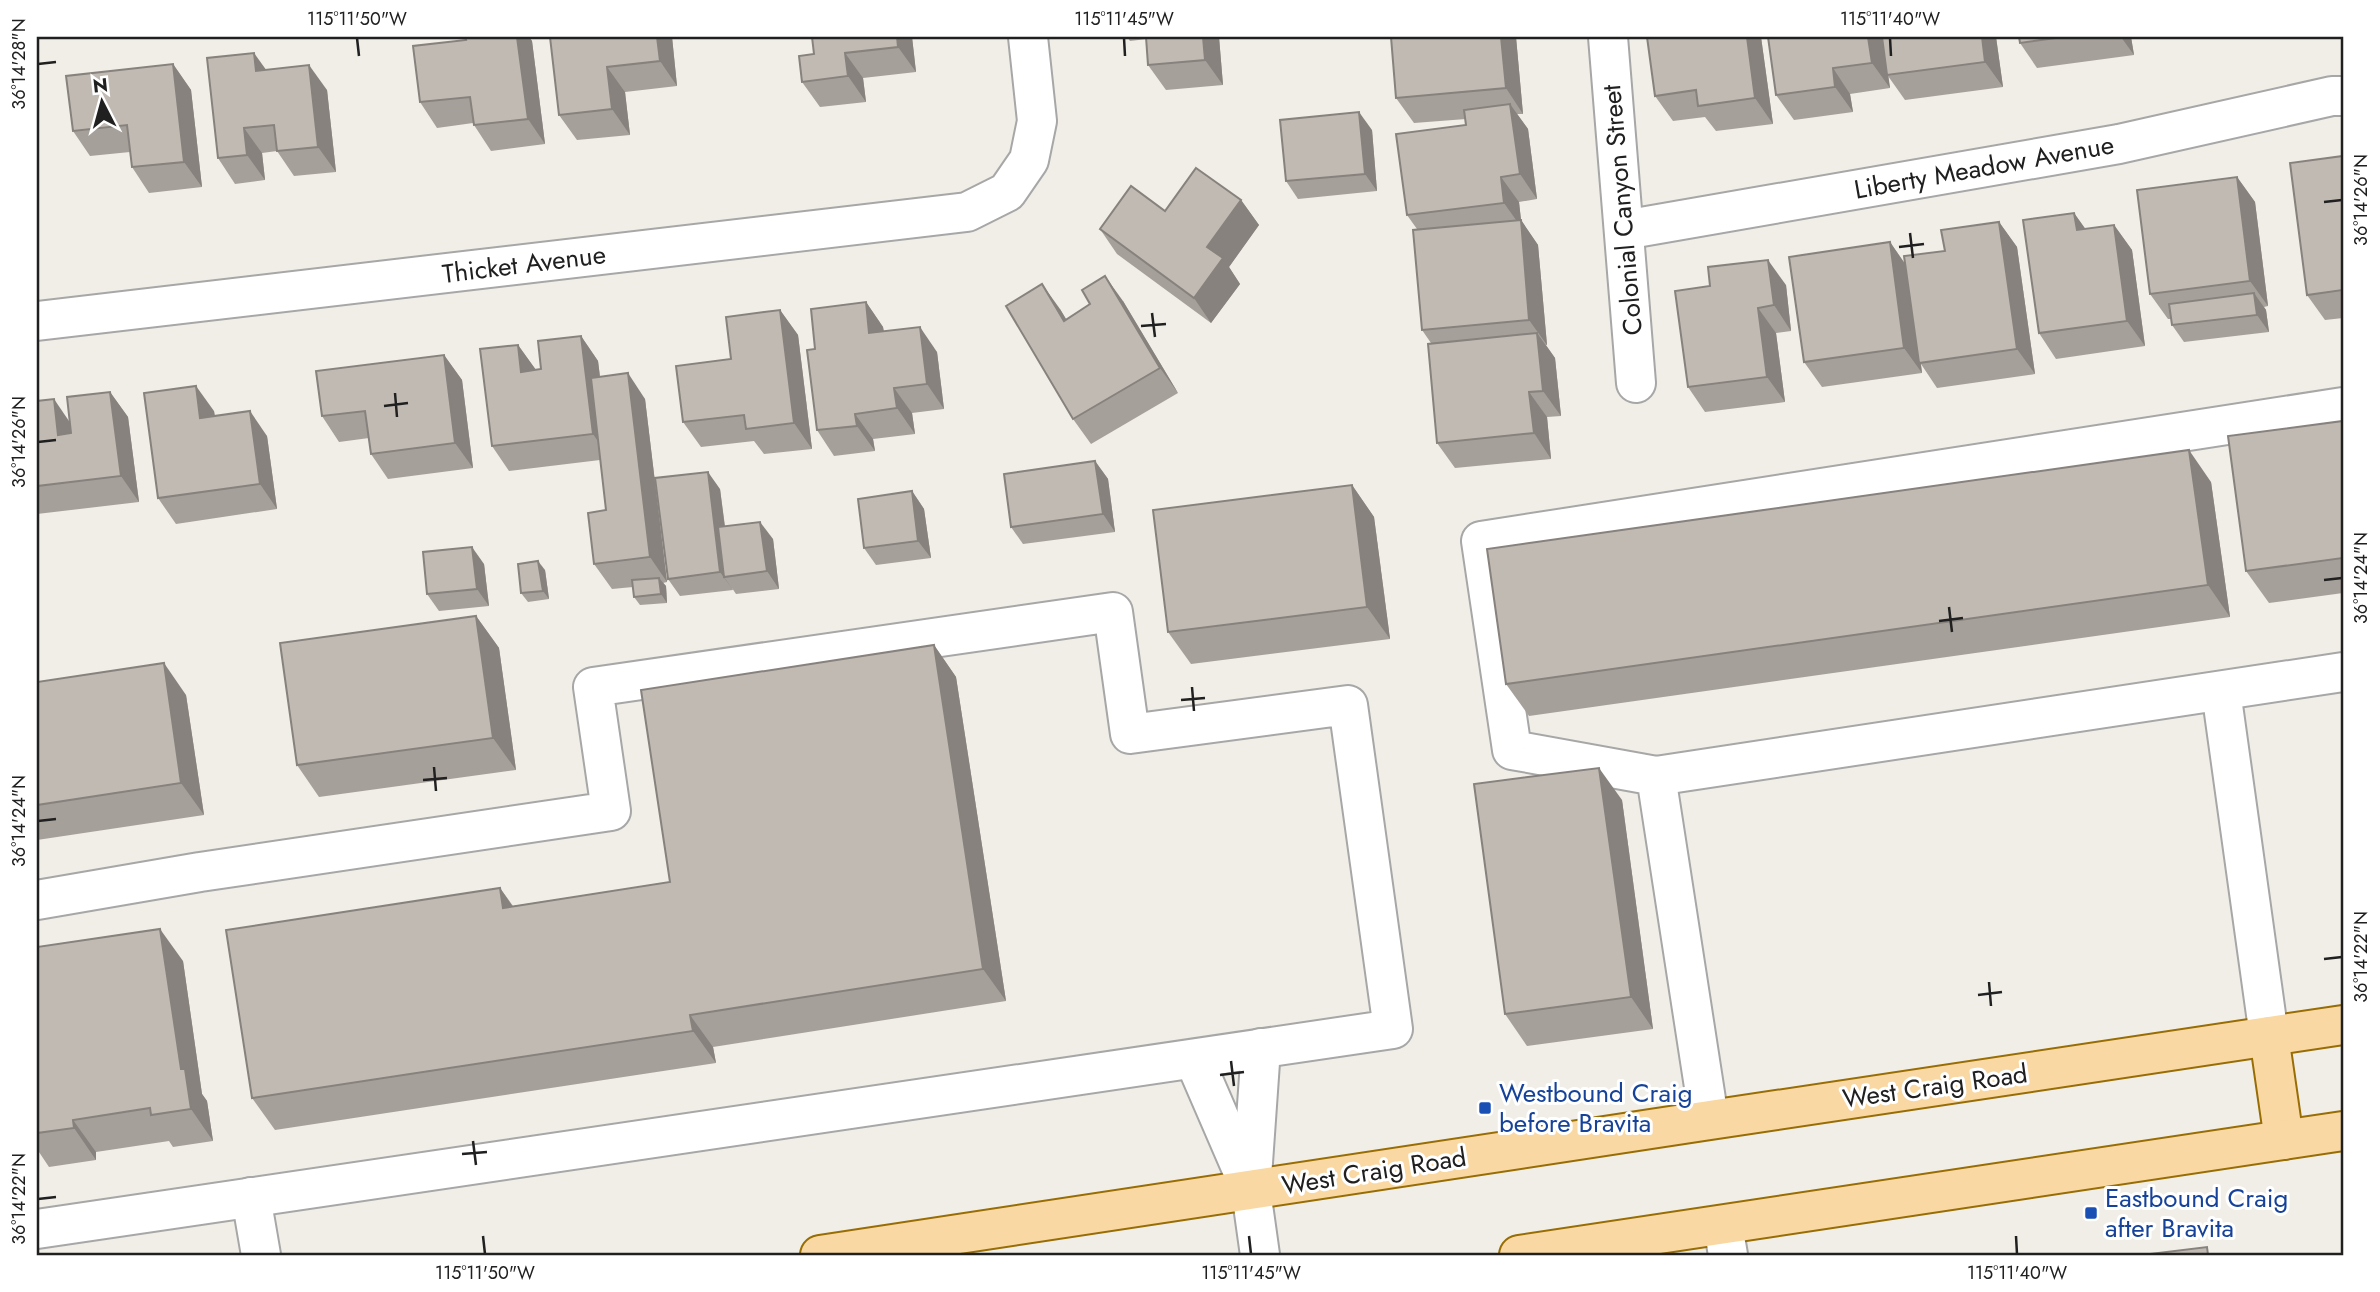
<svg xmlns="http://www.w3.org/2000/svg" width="2380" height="1292" font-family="Jost,sans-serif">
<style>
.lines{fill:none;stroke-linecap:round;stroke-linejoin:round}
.minor-casing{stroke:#a7a7a7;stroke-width:42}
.major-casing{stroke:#986d04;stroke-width:42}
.minor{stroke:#fff;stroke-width:38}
.major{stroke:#f9d8a3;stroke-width:38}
.wall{fill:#a6a09a}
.shaded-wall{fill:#87827d}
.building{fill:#c1bab3;stroke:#87827d;stroke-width:2}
.ticks{fill:none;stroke:#202020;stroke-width:2.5}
.transit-dot{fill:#1a4fb4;stroke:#fff;stroke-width:2.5}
.labels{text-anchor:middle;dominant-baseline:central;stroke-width:6;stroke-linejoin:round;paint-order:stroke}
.street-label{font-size:26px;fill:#202020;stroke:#fff}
.transit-label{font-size:26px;fill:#164399;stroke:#fff;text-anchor:start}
.neatline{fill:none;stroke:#202020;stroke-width:2.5}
.ticks-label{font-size:18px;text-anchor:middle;fill:#202020}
</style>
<rect width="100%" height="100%" fill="#f0eee7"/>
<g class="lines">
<g class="minor-casing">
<g id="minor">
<path d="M1608,37L1636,383"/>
<path d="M1624,230L2119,144L2332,96H2343"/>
<path d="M37,321L967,212L1007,192L1029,160L1037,121L1028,37"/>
<path d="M2221,691L2269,1036"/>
<path d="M1656,776L2343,672"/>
<path d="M37,900L200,872L611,811L593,687L1113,612L1130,734L1348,705L1393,1029L37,1229"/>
<path d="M1194,1059L1249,1186"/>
<path d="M1709,1119L1656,776L1512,750L1481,541L2343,407"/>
<path d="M251,1197L261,1255"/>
<path d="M1723,1225L1728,1255"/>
<path d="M1260,1255L1251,1191L1261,1048"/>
</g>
</g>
<g class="major-casing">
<g id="major">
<path d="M2269,1036L2284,1140"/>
<path d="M820,1255C1328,1179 1835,1100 2343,1025"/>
<path d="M1519,1255L2343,1131"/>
</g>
</g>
<use href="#minor" class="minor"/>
<use href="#major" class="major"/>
</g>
<g class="wall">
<path d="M465,37H529L532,41L545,144L491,151L474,125L473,123L437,128L420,102L466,40Z"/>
<path d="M550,37H672L677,86L625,92L630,135L577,140L559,115Z"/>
<path d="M812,37H912L916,72L863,78L866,102L820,107L802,82L814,54Z"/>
<path d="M1127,37H1219L1223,85L1166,90L1148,65L1147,39L1130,41Z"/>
<path d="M1391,37H1516L1523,114H1517L1528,129L1537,199L1519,202L1521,220L1538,245L1547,345H1546L1555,358L1561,416L1547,417L1551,459L1455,468L1437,443L1431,343L1422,330L1417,229L1407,215L1466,125V119L1414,123L1396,98Z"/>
<path d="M1761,37L1773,124L1716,131L1705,117L1673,121L1655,96Z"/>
<path d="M1768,37H1996L2003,87L1905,100L1888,76L1890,88L1850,94L1853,112L1794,120L1776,95Z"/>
<path d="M2019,37H2131L2134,55L2037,68L2020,43Z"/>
<path d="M173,64L191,90L202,187L149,193L132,167L130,152L90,156L73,131Z"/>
<path d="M266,70L327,90L336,172L294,176L277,151L262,153L265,180L235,184L218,158Z"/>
<path d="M1372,130L1377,191L1298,199L1286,181Z"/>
<path d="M2343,156V318L2325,320L2307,295Z"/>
<path d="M2237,177L2255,202L2268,306L2264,307L2266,310L2269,332L2184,342L2172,325L2171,319H2168L2150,294Z"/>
<path d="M1241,200L1259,225L1229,267L1240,284L1211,323L1117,254L1100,229L1165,211Z"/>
<path d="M2074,213L2085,229L2114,225L2132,250L2145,346L2056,359L2039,333Z"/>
<path d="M1999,222L2017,247L2035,374L1937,388L1921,364L1922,373L1822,387L1804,362L1890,242L1906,265L1945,251Z"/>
<path d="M1786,285L1791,331L1776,333L1785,402L1705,412L1688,387L1675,291Z"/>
<path d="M1123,301L1178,393L1091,444L1073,419L1060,309L1066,319Z"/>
<path d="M866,302L883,327L884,331L937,352L944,409L912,413L915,434L873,439L875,451L834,456L817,430L815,349Z"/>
<path d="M780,310L798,335L812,449L764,454L754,441L701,447L683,422L731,359Z"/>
<path d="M581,336L598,361L600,377L645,399L667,582L663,583L666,586L667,603L640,605L634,597L633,587L612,589L594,564L606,510L600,460L509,471L492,446L518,345L536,370L541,369Z"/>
<path d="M444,355L462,380L473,468L388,479L371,454L369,438L339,442L322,416Z"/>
<path d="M110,392L128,417L139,502L37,514V401L70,422Z"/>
<path d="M214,411L215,416L267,436L277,509L176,524L158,498Z"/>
<path d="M2343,421V593L2269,603L2246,571Z"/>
<path d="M1095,461L1108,479L1115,532L1023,544L1011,527Z"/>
<path d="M2211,482L2230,617L1529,716L1506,684Z"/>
<path d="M1352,485L1374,517L1390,639L1191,664L1168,632Z"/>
<path d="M720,489L725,526L773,539L779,589L736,594L732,588L733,590L680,596L668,579Z"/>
<path d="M912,491L924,509L931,558L876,565L864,548Z"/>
<path d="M484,564L489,606L439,611L427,594Z"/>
<path d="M545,570L549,599L528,602L521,593Z"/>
<path d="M476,616L499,648L516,770L319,797L297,765Z"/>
<path d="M934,645L956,677L1006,1001L713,1047L716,1063L275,1130L252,1098L500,888L513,906L670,882Z"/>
<path d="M37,682L186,695L204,815L37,840Z"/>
<path d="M1622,800L1653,1029L1527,1046L1505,1014Z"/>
<path d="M37,947L183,961L202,1094L207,1101L213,1141L173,1147L169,1141L96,1152V1160L49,1167L37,1149Z"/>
</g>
<g class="shaded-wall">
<path d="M517,37H529L532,41L545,144L528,119Z"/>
<path d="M657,37H672L677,86L660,61Z"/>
<path d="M897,37H912L916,72L898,47Z"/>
<path d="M1203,37H1219L1223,85L1205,60Z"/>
<path d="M1501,37H1516L1523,114L1506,88Z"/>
<path d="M1747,37H1761L1773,124L1755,98Z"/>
<path d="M1868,37H1883L1890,88L1872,63Z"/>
<path d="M1982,37H1996L2003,87L1985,62Z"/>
<path d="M2121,37H2131L2134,55Z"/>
<path d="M254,53L272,78L256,71Z"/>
<path d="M845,53L863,78L866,102L848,76Z"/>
<path d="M173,64L191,90L202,187L184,162Z"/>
<path d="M309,65L327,90L336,172L318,147Z"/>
<path d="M607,67L625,92L630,135L612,109Z"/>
<path d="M1833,68L1850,94L1853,112L1835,87Z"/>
<path d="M1510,104L1528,129L1537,199L1520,174Z"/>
<path d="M1359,112L1372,130L1377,191L1365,174Z"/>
<path d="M244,128L262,153L265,180L247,155Z"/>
<path d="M1501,177L1519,202L1521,220L1538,245L1547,345L1529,320L1521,227L1504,203Z"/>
<path d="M2237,177L2255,202L2268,306L2250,281Z"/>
<path d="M1241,200L1259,225L1229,267L1240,284L1211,323L1194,298L1207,247Z"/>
<path d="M2074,213L2092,238L2077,230Z"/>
<path d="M1999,222L2017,247L2035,374L2017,349Z"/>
<path d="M2114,225L2132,250L2145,346L2127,321Z"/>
<path d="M1890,242L1907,267L1922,373L1904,348Z"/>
<path d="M1768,260L1786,285L1791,331L1774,305Z"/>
<path d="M1105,276L1123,301L1178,393L1160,368Z"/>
<path d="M1042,284L1060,309L1082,346L1064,321Z"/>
<path d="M2254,293L2266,310L2269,332L2257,315Z"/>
<path d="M866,302L883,327L887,358L869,333Z"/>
<path d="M1758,308L1776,333L1785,402L1767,377Z"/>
<path d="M780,310L798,335L812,449L794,423Z"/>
<path d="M920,327L937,352L944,409L927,384Z"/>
<path d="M1537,333L1555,358L1561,416L1543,391Z"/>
<path d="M581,336L598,361L610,459L593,434Z"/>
<path d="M518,345L536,370L521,372Z"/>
<path d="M444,355L462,380L473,468L455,443Z"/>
<path d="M628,373L645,399L667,582L650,557Z"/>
<path d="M196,386L214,411L218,443L200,418Z"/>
<path d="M894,388L912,413L915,434L897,408Z"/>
<path d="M110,392L128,417L139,502L121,476Z"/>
<path d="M1529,392L1547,417L1551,459L1534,433Z"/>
<path d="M54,399L71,424L76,460L58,435Z"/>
<path d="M250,411L267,436L277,509L260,484Z"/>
<path d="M855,414L873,439L875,451L857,426Z"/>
<path d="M2189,450L2211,482L2230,617L2208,585Z"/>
<path d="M1095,461L1108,479L1115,532L1103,514Z"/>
<path d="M708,472L720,489L731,576L724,577L733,590L720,572Z"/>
<path d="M1352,485L1374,517L1390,639L1367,607Z"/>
<path d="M912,491L924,509L931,558L918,541Z"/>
<path d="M760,522L773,539L779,589L767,571Z"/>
<path d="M472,547L484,564L489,606L477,589Z"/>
<path d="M538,561L545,570L549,599L543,591Z"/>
<path d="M659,578L666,586L667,603L661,594Z"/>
<path d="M476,616L499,648L516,770L493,738Z"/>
<path d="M934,645L956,677L1006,1001L983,969Z"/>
<path d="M164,663L186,695L204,815L181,783Z"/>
<path d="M1599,768L1622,800L1653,1029L1631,997Z"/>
<path d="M500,888L522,920L503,908Z"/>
<path d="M160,929L183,961L202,1094L207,1101L213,1141L191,1109L181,1069Z"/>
<path d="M690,1015L713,1047L716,1063L693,1031Z"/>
<path d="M73,1120L96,1152V1160L74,1128Z"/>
</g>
<g class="building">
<path d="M465,37H517L528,119L474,125L470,97L420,102L413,46L466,40Z"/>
<path d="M550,37H657L660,61L607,67L612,109L559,115Z"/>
<path d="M812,37H897L898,47L845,53L848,76L802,82L799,56L814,54Z"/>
<path d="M1146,37H1203L1205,60L1148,65Z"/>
<path d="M1391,37H1501L1506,88L1396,98Z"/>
<path d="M1647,37H1747L1755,98L1698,106L1696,90L1655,96Z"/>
<path d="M1768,37H1868L1872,63L1833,68L1835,87L1776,95Z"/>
<path d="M1882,37H1982L1985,62L1887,75Z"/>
<path d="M2019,37H2063L2020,43Z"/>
<path d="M254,53L256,71L309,65L318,147L277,151L274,125L244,128L247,155L218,158L207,58Z"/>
<path d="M173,64L184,162L132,167L127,125L73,131L66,76Z"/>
<path d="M1510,104L1520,174L1501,177L1504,203L1407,215L1396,134L1466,125L1464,110Z"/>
<path d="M1359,112L1365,174L1286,181L1280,120Z"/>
<path d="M2343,156V290L2307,295L2290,163Z"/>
<path d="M1196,168L1241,200L1207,247L1223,258L1194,298L1100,229L1131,186L1165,211Z"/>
<path d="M2237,177L2250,281L2150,294L2137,190Z"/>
<path d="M2074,213L2077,230L2114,225L2127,321L2039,333L2023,220Z"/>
<path d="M1521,220L1529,320L1422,330L1413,230Z"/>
<path d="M1999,222L2017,349L1919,363L1904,256L1945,251L1941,230Z"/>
<path d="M1890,242L1904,348L1804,362L1789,257Z"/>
<path d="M1768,260L1774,305L1758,308L1767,377L1688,387L1675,291L1710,286L1708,267Z"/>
<path d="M1105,276L1160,368L1073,419L1006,306L1042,284L1064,321L1090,304L1082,290Z"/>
<path d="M2254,293L2257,315L2172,325L2169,304Z"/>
<path d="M866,302L869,333L920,327L927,384L894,388L897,408L855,414L857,426L817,430L807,350L815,349L811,309Z"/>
<path d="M780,310L794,423L746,429L744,415L683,422L676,366L731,359L726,317Z"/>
<path d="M1537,333L1543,391L1529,392L1534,433L1437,443L1428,344Z"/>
<path d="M581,336L593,434L492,446L480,349L518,345L521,372L541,369L538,341Z"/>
<path d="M444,355L455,443L371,454L365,411L322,416L316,371Z"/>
<path d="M628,373L650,557L594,564L588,513L606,510L591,378Z"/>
<path d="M196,386L200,418L250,411L260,484L158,498L144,393Z"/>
<path d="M110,392L121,476L37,486V401L54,399L58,435L71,433L67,397Z"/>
<path d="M2343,421V558L2246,571L2228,436Z"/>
<path d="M2189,450L2208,585L1506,684L1487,549Z"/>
<path d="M1095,461L1103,514L1011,527L1004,474Z"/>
<path d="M708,472L720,572L668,579L655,478Z"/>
<path d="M1352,485L1367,607L1168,632L1153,510Z"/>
<path d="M912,491L918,541L864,548L858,499Z"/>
<path d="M760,522L767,571L724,577L718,527Z"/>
<path d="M472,547L477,589L427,594L423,552Z"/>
<path d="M538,561L543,591L521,593L518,564Z"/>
<path d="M659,578L661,594L634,597L632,580Z"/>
<path d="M476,616L493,738L297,765L280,643Z"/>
<path d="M934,645L983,969L690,1015L693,1031L252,1098L226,930L500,888L503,908L670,882L641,690Z"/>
<path d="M164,663L181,783L37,805V682Z"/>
<path d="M1599,768L1631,997L1505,1014L1474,784Z"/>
<path d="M160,929L181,1069H185L191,1109L151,1115L150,1108L73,1120L74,1128L37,1133V947Z"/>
<path d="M2207,1247L2208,1255H2142Z"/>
</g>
<path class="ticks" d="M357,38L359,56M1124,38L1125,56M1890,38L1891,56M38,64L56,62M2324,202L2342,200M1910,233L1913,258M1899,247L1924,244M1152,313L1155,337M1141,326L1166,324M395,393L397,417M384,406L408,403M38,442L56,440M2324,580L2342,578M1949,607L1952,632M1939,621L1963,618M1192,687L1194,711M1181,700L1205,698M434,767L436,791M423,780L447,778M38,821L56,819M2324,959L2342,957M1989,982L1991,1006M1978,995L2002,992M1231,1061L1234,1086M1220,1075L1244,1072M473,1141L476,1165M462,1154L487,1152M38,1199L56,1197M483,1236L485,1254M1249,1236L1251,1254M2016,1236L2017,1254"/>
<g class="transit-dot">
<rect x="1478" y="1101" width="14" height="14" rx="3.5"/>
<rect x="2084" y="1206" width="14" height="14" rx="3.5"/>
</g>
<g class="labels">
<g class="street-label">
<text transform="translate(1984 167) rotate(-10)">Liberty Meadow Avenue</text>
<text transform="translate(1622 210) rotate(-95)">Colonial Canyon Street</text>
<text transform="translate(524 264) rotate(-7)">Thicket Avenue</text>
<text transform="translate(1935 1086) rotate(-8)">West Craig Road</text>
<text transform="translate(1374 1171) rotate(-9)">West Craig Road</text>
</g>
<g class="transit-label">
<text x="1499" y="1093">Westbound Craig<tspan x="1499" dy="30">before Bravita</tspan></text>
<text x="2105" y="1198">Eastbound Craig<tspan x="2105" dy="30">after Bravita</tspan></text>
</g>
</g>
<rect width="2380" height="1292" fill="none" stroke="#ffffff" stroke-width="77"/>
<g transform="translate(102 102) rotate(354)" stroke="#ffffff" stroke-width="5" paint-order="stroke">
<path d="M0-5L12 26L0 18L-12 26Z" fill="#202020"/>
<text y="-10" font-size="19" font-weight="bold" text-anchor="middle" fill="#202020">N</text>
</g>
<rect x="38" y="38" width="2304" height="1216" class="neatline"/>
<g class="ticks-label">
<text x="357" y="25">115°11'50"W</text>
<text x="1124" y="25">115°11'45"W</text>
<text x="1890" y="25">115°11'40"W</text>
<text transform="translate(19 64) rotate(-90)" y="6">36°14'28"N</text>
<text transform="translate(2361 200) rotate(-90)" y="6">36°14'26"N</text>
<text transform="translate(19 442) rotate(-90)" y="6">36°14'26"N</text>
<text transform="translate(2361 578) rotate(-90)" y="6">36°14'24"N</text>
<text transform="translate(19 821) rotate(-90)" y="6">36°14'24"N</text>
<text transform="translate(2361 957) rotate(-90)" y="6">36°14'22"N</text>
<text transform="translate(19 1199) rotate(-90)" y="6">36°14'22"N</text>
<text x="485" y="1279">115°11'50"W</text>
<text x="1251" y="1279">115°11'45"W</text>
<text x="2017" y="1279">115°11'40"W</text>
</g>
</svg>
